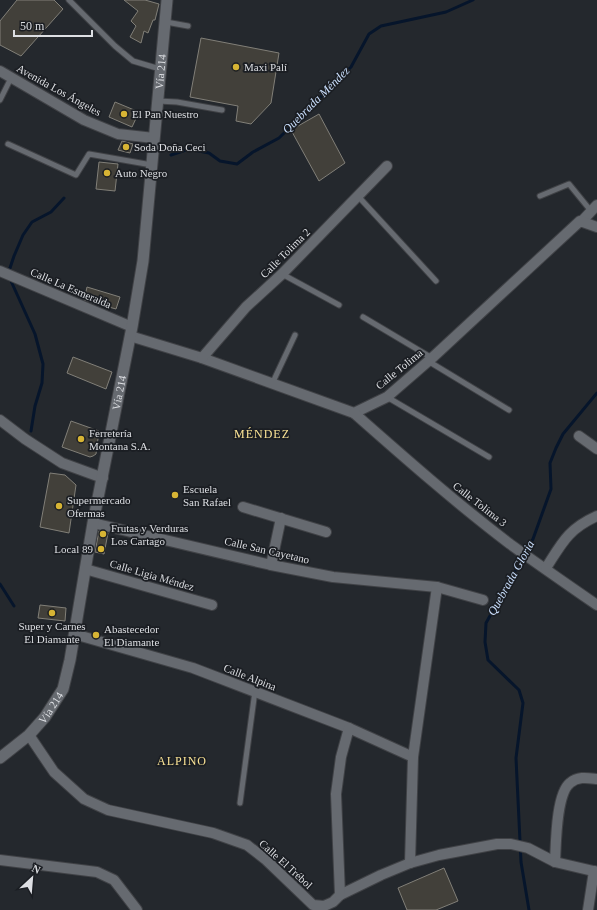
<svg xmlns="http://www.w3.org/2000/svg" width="597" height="910" font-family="Georgia,serif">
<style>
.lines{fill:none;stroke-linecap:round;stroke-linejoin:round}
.stream{stroke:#06152b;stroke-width:3}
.building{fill:#42403a;stroke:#817f78}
.service-casing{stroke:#404246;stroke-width:7}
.minor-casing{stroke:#404246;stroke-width:12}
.secondary-casing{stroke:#404246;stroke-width:13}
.service{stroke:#666a70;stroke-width:5}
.minor{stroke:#666a70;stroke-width:10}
.secondary{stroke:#666a70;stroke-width:11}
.poi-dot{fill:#d7b434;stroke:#1b1e23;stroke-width:1.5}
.labels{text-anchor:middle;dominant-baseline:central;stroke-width:3.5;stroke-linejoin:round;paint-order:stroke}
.poi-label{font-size:11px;fill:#dddfe3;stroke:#1b1e23;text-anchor:start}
.street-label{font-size:11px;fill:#dddfe3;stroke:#1b1e23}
.water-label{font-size:12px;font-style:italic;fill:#c9defc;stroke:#1b1e23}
.neighbourhood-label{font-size:12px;letter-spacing:1px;fill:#fae395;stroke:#1b1e23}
</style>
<rect width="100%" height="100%" fill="#24282d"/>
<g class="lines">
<g class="stream">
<path d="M171,155L189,149L209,153L220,161L237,164L253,152L279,138L351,67L369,34L381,26L446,12L473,0"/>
<path d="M9,271L14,256L23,235L32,222L51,212L64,198"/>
<path d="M11,281L35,334L43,364L42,383L35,406L31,431"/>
<path d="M0,584L14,606"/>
<path d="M529,910L521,862L516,758L523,703L519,690L488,660L485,642L486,623L533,539L551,489L550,463L556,448L563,434L597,393"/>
</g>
</g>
<g class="building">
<path d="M17,0H54L63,9L21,56L0,45V21Z"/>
<path d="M124,0H145L159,4L155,20H153L148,33L144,31L141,43L130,37L136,26L131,21L138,11Z"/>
<path d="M201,38L279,53L271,103L251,124L236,121L238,106L190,97Z"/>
<path d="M115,102L139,112L132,127L109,117Z"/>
<path d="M319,114L345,163L319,181L291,130Z"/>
<path d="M122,141L133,144L130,153L118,150Z"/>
<path d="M99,162L118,164L115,191L96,189Z"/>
<path d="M87,287L120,297L116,309L84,300Z"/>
<path d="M73,357L112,372L106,389L67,373Z"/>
<path d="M71,421L99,431L96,454L93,456L90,457L62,447Z"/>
<path d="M50,473L65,475L76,485L69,533L40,527Z"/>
<path d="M99,531L108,533L104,554L95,552Z"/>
<path d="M40,605L66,608L65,621L38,618Z"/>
<path d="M444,868L458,901L436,910H407L398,888Z"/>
</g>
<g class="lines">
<g class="service-casing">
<g id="service">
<path d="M69,0L115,46L133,61L160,69"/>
<path d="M166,22L188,26"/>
<path d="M0,100L11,78"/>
<path d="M158,101L177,102L222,110"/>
<path d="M8,144L76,175L89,154L152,165"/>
<path d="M357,195L436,281"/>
<path d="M540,196L569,184L591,211"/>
<path d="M282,274L339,305"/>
<path d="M363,317L432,358"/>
<path d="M428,361L509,410"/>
<path d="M272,384L295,335"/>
<path d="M387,397L489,457"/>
<path d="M240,803L255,691"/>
</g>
</g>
<g class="minor-casing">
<g id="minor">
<path d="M0,71L84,120L118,134L154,138"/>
<path d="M582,221L597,205"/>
<path d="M0,271L132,327"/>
<path d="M130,336L202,358L354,413L387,397L432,358L580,221L597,227"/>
<path d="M202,358L246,307L282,274L387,166"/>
<path d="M354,413C405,458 456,503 510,544C539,565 568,585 597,605"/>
<path d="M0,420L25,439L62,463L103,478"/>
<path d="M579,436L597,449"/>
<path d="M243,507L326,532"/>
<path d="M93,523L271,565L333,577L437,587L483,600"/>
<path d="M271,565L281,518"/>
<path d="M546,568C562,543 568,529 597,516"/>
<path d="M85,569L212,605"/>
<path d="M74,634L193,668L349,728L413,757"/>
<path d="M29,735L54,772L84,799L108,810L213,833L247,845L265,859L313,905L324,906L333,902L340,895L381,875L410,863L439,855L497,844H511L528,848L555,862L597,872"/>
<path d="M0,860L97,872L114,880L137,910"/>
<path d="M555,862C556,844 556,794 570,783C578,776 588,778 597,779"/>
<path d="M410,863L413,757L437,587"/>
<path d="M340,895L336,794L341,757L349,728"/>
<path d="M588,910L594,871"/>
</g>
</g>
<g class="secondary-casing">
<g id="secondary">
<path id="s1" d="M0,758L29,735L45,717L63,689L70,660L93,523L132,327L143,261L167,0"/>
</g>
</g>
<use href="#service" class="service"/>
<use href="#minor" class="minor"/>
<use href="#secondary" class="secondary"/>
</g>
<g class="poi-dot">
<circle cx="236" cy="67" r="4"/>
<circle cx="124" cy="114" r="4"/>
<circle cx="126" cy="147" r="4"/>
<circle cx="107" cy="173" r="4"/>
<circle cx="81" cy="439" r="4"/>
<circle cx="175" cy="495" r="4"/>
<circle cx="59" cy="506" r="4"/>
<circle cx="103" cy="534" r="4"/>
<circle cx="101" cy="549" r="4"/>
<circle cx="52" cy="613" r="4"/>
<circle cx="96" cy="635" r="4"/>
</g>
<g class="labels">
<g class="poi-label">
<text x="244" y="67">Maxi Palí</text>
<text x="132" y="114">El Pan Nuestro</text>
<text x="134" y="147">Soda Doña Ceci</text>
<text x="115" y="173">Auto Negro</text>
<text x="89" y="433">Ferretería<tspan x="89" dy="13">Montana S.A.</tspan></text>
<text x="183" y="489">Escuela<tspan x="183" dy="13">San Rafael</tspan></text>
<text x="67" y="500">Supermercado<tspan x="67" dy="13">Ofermas</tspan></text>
<text x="111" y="528">Frutas y Verduras<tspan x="111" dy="13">Los Cartago</tspan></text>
<text x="93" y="549" text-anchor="end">Local 89</text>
<text x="52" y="626" text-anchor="middle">Super y Carnes<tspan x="52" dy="13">El Diamante</tspan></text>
<text x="104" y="629">Abastecedor<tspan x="104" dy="13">El Diamante</tspan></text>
</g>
<g class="street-label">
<text stroke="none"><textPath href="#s1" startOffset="720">Vía 214</textPath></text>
<text transform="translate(59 90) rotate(29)">Avenida Los Ángeles</text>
<text transform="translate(285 253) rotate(-45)">Calle Tolima 2</text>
<text transform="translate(71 288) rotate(23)">Calle La Esmeralda</text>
<text transform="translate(399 369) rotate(-39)">Calle Tolima</text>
<text stroke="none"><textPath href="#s1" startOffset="396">Vía 214</textPath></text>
<text transform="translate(480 504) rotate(38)">Calle Tolima 3</text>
<text transform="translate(267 550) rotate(13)">Calle San Cayetano</text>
<text transform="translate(152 575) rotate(16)">Calle Ligia Méndez</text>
<text transform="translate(250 677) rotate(21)">Calle Alpina</text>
<text stroke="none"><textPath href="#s1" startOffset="72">Vía 214</textPath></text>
<text transform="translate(286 864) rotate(42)">Calle El Trébol</text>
</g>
<g class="water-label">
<text transform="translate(316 100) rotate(-45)">Quebrada Méndez</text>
<text transform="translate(511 578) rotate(-61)">Quebrada Gloria</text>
</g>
<g class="neighbourhood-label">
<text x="262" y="434">MÉNDEZ</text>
<text x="182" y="761">ALPINO</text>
</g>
</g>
<g transform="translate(32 878) rotate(26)" stroke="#1b1e23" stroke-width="3" paint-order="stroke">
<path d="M0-3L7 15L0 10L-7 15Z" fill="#dddfe3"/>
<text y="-6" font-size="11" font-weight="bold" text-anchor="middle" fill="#dddfe3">N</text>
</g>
<path d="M14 30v6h78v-6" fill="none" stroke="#dddfe3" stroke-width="2"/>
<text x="20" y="30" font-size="12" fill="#dddfe3" stroke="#1b1e23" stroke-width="3" paint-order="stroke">50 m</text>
</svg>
